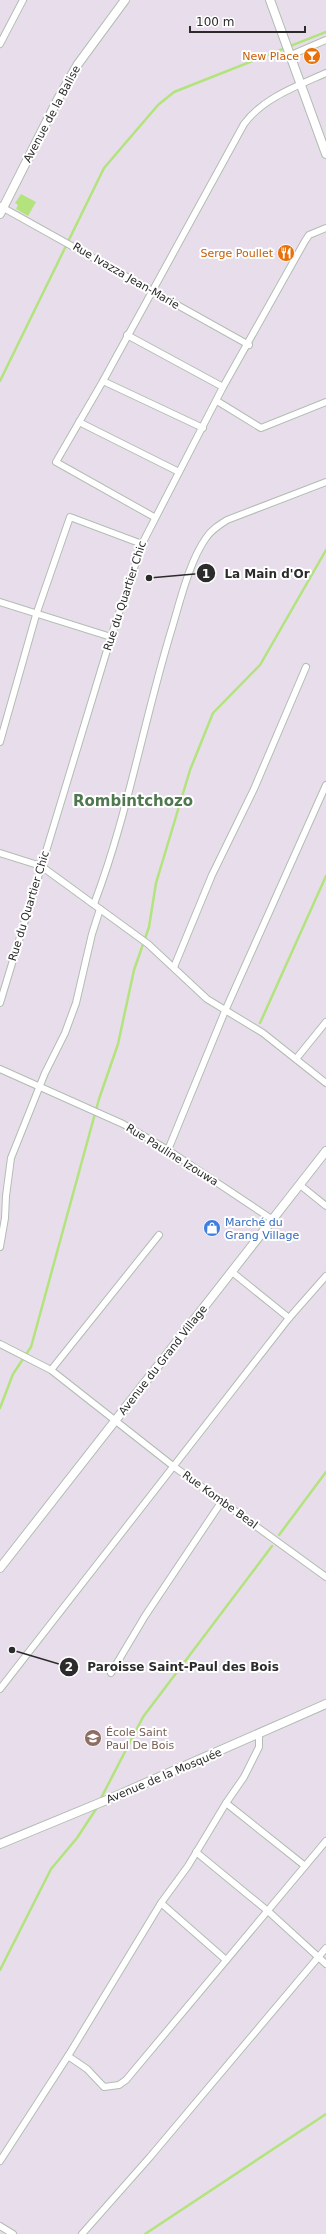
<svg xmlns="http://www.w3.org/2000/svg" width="326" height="2234" font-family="'DejaVu Sans',sans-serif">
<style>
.water{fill:#b2e37c}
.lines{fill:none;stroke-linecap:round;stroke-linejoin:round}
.stream{stroke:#b2e37c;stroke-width:2.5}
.minor-casing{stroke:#b2bdb2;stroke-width:8}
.tertiary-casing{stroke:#b2bdb2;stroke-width:10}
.minor{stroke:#fff;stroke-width:6}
.tertiary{stroke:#fff;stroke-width:8}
.labels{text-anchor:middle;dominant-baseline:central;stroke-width:4;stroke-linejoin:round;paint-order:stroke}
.food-label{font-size:11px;fill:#c56008;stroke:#fff;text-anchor:end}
.street-label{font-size:11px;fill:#2b2b2b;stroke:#fff}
.shop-label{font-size:11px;fill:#366cbe;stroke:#fff;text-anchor:start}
.education-label{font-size:11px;fill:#785e54;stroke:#fff;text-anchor:start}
.district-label{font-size:15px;font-weight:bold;fill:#4f7750;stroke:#fff}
.leader{fill:none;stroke:#2b2b2b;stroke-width:1.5}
.callout-dot{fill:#2b2b2b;stroke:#fff;stroke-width:1.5}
.mark-label{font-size:12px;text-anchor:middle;font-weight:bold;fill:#fff}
.callout-label{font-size:12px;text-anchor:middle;font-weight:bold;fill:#2b2b2b;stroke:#fff;stroke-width:4;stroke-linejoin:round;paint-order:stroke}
</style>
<rect width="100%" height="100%" fill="#e8deeb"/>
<path class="water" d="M21,194L36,202L28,216L16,209L18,205L15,203Z"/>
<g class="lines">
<g class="stream">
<path d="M0,381L104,168L158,105L174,92L326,32"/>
<path d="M260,1023L326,876"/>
<path d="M0,1408L13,1374L31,1347L99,1099L118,1044L134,970L149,927L156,883L190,770L213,713L260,665L326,550"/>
<path d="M279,1535L326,1472"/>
<path d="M100,1800L143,1717L272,1546"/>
<path d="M0,1970L51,1869L77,1838L98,1806"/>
<path d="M145,2234L326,2114"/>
</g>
<g class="minor-casing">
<g id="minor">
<path d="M0,44L23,0"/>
<path d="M291,55L326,40"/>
<path d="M0,206L249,345"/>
<path d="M127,335L223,387"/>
<path d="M103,381L203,428"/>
<path d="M217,401L261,428L326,402"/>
<path d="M79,422L179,472"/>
<path d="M154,517L56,462L103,381L244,124C263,98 297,86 326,73"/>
<path d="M0,602L111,637"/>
<path d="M0,742L36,615L70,517L142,544"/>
<path d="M0,853L41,866L148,944L207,999L263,1033L326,1083"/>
<path d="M94,904C128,815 144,719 172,628C180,601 190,560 206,538C211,530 219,525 227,520L326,482"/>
<path d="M174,967L212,875L254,789L306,667"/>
<path d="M0,1003L111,637L142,544L223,387L305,241L309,235L326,228"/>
<path d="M296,1059L326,1022"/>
<path d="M0,1069L123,1124L168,1150L273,1220"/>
<path d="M168,1150L225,1011L326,785"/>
<path d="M300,1185L326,1206"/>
<path d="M0,1247L5,1218L6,1196L11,1158L45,1073L65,1033L76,1003L92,934L100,909"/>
<path d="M232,1272L289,1318"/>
<path d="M0,1344L51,1370L173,1466L326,1577"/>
<path d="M51,1370L159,1235"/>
<path d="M111,1673L145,1616L222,1501"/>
<path d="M0,1689L289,1318L326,1276"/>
<path d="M226,1803L305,1866"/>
<path d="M196,1852L269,1912L326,1964"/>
<path d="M161,1903L226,1960"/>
<path d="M68,2056L87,2069L104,2087L119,2085L126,2080L326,1841"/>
<path d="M0,2161L68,2056L161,1903L188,1866L226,1803L244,1777L259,1747V1735"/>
<path d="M0,2226L13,2234"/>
<path d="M82,2234L150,2157L326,1948"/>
</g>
</g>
<g class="tertiary-casing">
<g id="tertiary">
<path d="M270,0L326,154"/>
<path d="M0,214L58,99L78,64L125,0"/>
<path d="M0,1568L326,1151"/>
<path d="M0,1844L109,1799L326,1704"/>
</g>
</g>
<use href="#minor" class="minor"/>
<use href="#tertiary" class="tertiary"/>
</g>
<defs>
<g id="bar-disc" transform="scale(0.9)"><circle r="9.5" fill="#e8710a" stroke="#fff"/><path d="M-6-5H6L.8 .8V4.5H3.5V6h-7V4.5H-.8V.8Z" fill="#fff"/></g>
<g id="restaurant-disc" transform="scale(0.9)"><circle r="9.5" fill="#e8710a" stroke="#fff"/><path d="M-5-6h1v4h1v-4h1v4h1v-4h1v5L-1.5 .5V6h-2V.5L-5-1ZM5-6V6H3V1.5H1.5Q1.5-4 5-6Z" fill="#fff"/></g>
<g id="shop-disc" transform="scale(0.9)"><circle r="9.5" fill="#3f7fe0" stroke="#fff"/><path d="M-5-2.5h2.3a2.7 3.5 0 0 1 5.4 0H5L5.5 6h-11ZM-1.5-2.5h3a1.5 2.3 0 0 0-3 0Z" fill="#fff"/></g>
<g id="school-disc" transform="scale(0.9)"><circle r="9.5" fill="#8d6e63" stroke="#fff"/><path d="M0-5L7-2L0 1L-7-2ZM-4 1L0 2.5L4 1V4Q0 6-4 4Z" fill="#fff"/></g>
</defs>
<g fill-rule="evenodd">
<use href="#bar-disc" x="312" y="56"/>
<use href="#restaurant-disc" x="286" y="253"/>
<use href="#shop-disc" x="212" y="1228"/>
<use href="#school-disc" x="93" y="1738"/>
</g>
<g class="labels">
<g class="food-label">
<text x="299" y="56">New Place</text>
<text x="273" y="253">Serge Poullet</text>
</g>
<g class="street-label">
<text transform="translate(52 114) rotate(-62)">Avenue de la Balise</text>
<text transform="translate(126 276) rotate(30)">Rue Ivazza Jean-Marie</text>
<text transform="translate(125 596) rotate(-72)">Rue du Quartier Chic</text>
<text transform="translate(29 906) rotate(-73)">Rue du Quartier Chic</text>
<text transform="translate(172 1155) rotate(32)">Rue Pauline Izouwa</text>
<text transform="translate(163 1360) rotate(-52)">Avenue du Grand Village</text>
<text transform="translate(220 1500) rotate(36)">Rue Kombe Beal</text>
<text transform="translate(164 1776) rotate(-23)">Avenue de la Mosquée</text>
</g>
<g class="shop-label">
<text x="225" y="1222">Marché du<tspan x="225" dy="13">Grang Village</tspan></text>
</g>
<g class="education-label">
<text x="106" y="1732">École Saint<tspan x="106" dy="13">Paul De Bois</tspan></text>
</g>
<g class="district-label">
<text x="133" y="801">Rombintchozo</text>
</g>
</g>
<path class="leader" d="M149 578L206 573M12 1650L69 1667"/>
<g class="callout-dot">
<circle cx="149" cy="578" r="4"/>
<circle cx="12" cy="1650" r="4"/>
<circle cx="206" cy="573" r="10"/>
<circle cx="69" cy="1667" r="10"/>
</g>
<g class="mark-label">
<text x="206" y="578">1</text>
<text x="69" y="1671">2</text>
</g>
<g class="callout-label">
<text x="267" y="578">La Main d'Or</text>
<text x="183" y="1671">Paroisse Saint-Paul des Bois</text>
</g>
<path d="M190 26v6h115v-6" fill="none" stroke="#2b2b2b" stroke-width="2"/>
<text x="196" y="26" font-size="12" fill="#2b2b2b" stroke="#ffffff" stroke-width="3" paint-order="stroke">100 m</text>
</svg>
